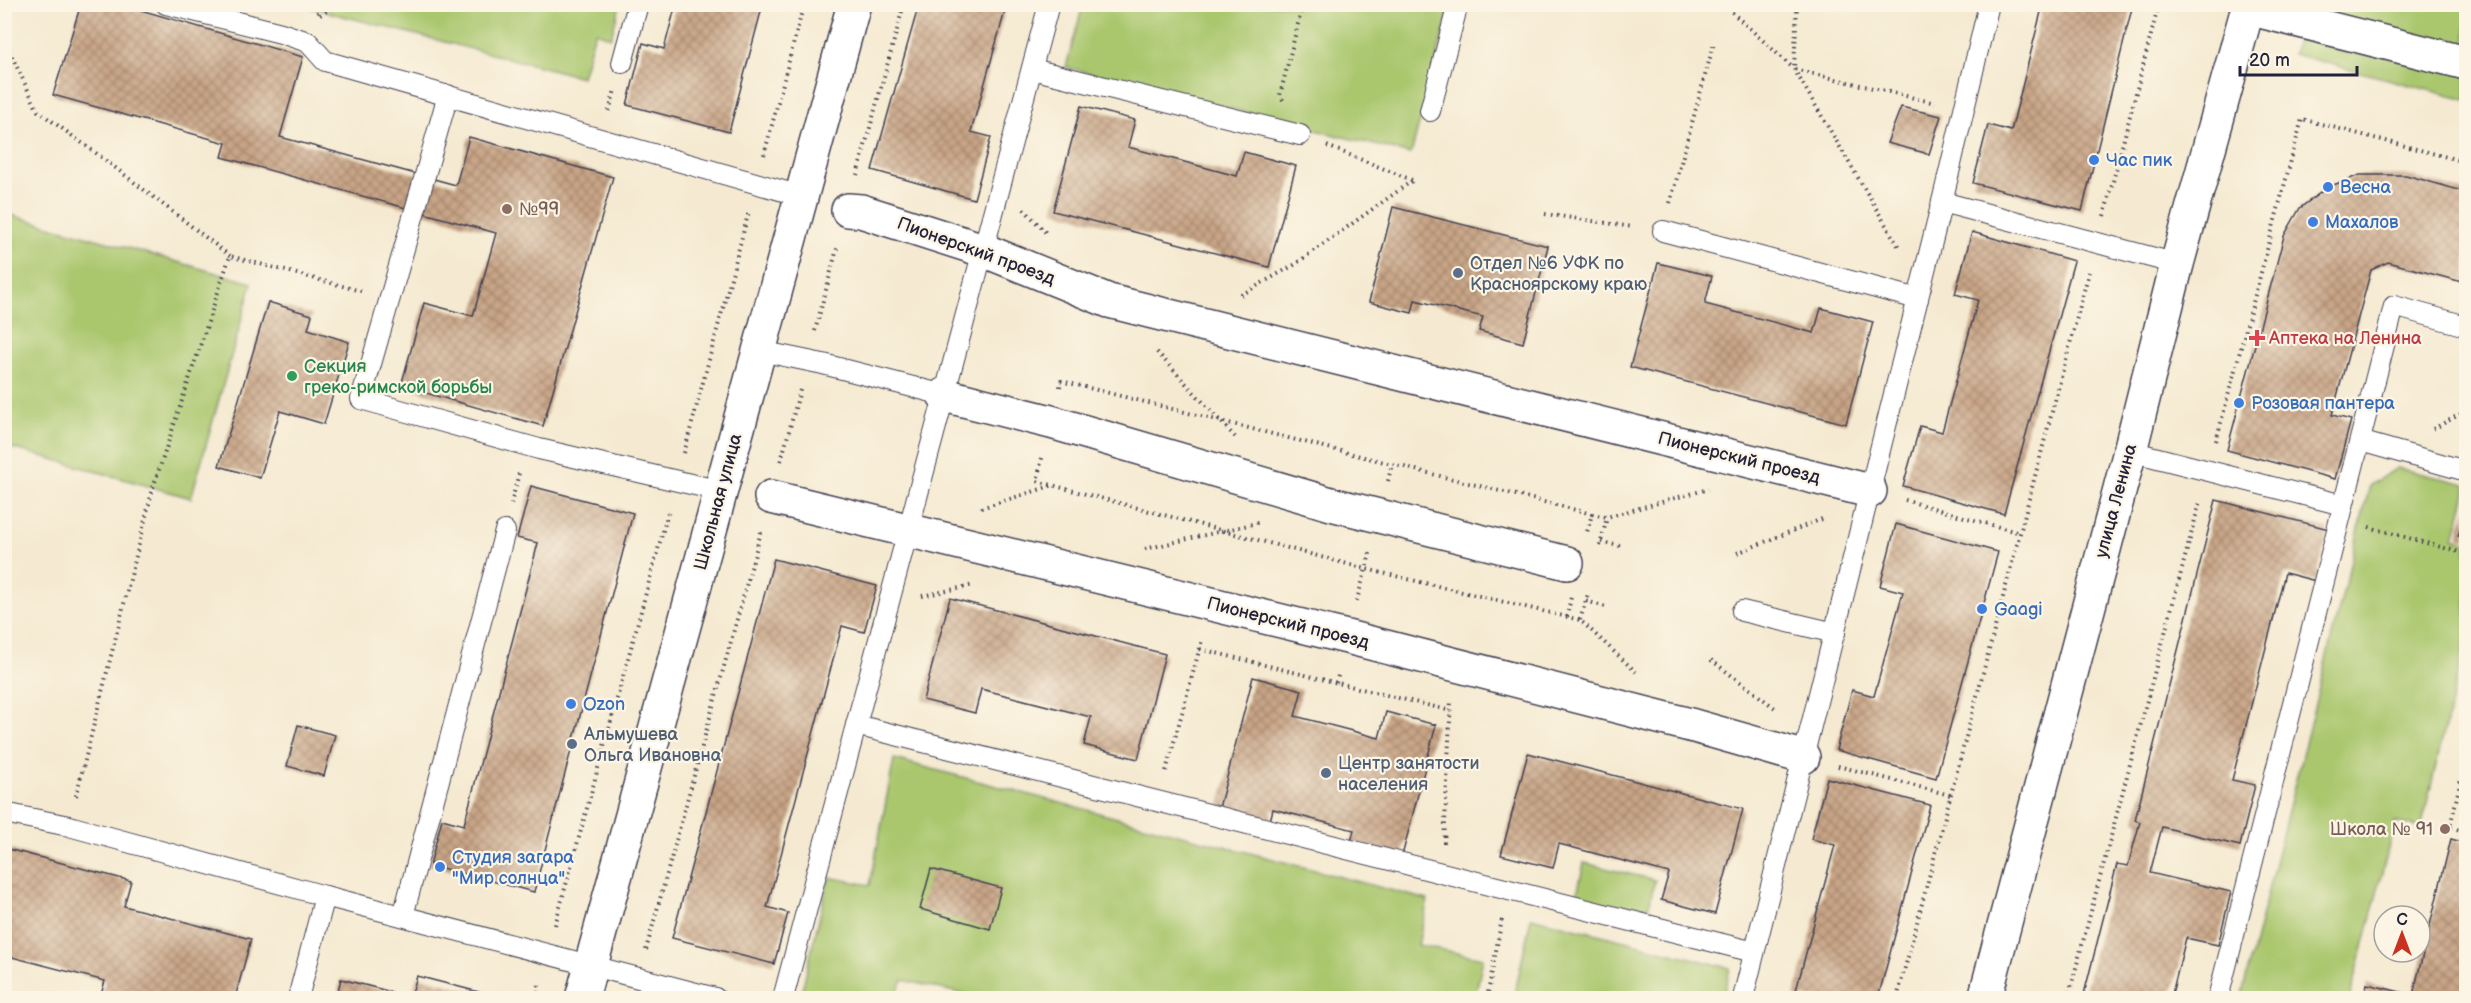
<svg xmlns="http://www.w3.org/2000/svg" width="2471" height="1003" font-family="'Balsamiq Sans',sans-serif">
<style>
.grass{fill:#aac76e;stroke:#667454;stroke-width:1.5}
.building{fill:url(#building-cross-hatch)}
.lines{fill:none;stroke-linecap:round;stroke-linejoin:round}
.lane-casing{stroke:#424052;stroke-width:22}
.street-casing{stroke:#424052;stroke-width:36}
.secondary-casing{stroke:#424052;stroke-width:36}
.path{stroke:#424052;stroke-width:4;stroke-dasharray:1.5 4.5;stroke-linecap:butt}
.lane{stroke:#fff;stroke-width:20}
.street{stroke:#fff;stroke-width:33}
.secondary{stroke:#fff;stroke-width:33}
.shop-dot{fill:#3f7fe0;stroke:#fcf5e5;stroke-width:2}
.education-dot{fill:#8d6e63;stroke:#fcf5e5;stroke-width:2}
.service-dot{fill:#5c6f8a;stroke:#fcf5e5;stroke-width:2}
.health-dot{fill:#e0444e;stroke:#fcf5e5;stroke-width:2}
.leisure-dot{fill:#2e9e5b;stroke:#fcf5e5;stroke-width:2}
.labels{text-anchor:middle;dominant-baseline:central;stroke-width:4.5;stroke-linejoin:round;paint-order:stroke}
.shop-label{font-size:18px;fill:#366cbe;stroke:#fcf5e5;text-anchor:start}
.education-label{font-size:18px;fill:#785e54;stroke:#fcf5e5;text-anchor:start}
.street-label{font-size:18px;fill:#22223b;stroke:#fcf5e5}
.service-label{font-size:18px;fill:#4e5e75;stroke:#fcf5e5;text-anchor:start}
.health-label{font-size:18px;fill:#be3a42;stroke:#fcf5e5;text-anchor:start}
.leisure-label{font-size:18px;fill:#27864d;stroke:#fcf5e5;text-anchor:start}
</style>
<defs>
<pattern id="building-cross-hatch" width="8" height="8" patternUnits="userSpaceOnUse" patternTransform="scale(1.5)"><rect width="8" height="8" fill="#c9a586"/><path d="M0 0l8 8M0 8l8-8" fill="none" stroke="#a3866f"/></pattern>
</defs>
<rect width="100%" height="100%" fill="#fcf5e5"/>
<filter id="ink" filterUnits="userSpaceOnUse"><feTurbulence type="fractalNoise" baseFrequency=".0167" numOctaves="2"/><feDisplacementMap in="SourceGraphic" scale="12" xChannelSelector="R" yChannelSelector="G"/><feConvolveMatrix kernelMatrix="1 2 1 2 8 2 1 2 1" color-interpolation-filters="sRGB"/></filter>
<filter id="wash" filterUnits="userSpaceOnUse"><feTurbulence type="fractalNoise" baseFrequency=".008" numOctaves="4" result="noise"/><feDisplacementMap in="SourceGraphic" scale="24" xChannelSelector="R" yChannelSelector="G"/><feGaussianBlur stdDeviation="1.35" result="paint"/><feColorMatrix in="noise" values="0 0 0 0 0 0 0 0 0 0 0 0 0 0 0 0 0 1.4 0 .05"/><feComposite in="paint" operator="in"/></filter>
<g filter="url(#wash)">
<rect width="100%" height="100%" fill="#f5ead1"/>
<g class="grass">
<path d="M312,4H620V5L611,37L595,32L582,77L311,8Z"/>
<path d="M1083,5H1451L1411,154L1066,67Z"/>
<path d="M2306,5H2466V100L2293,54Z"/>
<path d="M4,213L252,283L191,498L5,446Z"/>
<path d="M2397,468L2466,484V493L2454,538L2466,542V639L2421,828L2395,822L2350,998H2241L2370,485Z"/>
<path d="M894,759L1428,900L1418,945L1483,958L1475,998H980L903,980L894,998H800L829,877L870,885Z"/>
<path d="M1584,863L1655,880L1647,915L1576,898Z"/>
<path d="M1531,917L1730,968L1723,998H1514Z"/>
</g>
<g id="blocks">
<g class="building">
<path d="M81,4H120L303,57L280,137L456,185L469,137L613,177L543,426L401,386L424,303L473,316L496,233L222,157L226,143L53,95Z"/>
<path d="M676,4H763L729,132L627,105L643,43L664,49Z"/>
<path d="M919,4H1007L971,132L991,137L974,199L872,170Z"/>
<path d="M1015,4H1029L1028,9Z"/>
<path d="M2043,4H2133L2082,211L1973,183L1988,125L2011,131Z"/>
<path d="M1081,106L1135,120L1128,147L1237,176L1244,152L1296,166L1269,267L1053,211Z"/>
<path d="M1901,107L1941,116L1929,154L1887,143Z"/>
<path d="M2360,175H2406L2466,192V283L2388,262L2371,270L2332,415L2351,420L2335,479L2227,450L2284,236L2300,208L2328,187Z"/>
<path d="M1393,207L1548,246L1523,343L1479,331L1483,317L1415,300L1412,313L1369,302Z"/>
<path d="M1972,232L2074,261L2004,514L1903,486L1920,426L1942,432L1978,300L1955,294Z"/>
<path d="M1658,263L1712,276L1705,304L1814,333L1821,308L1873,322L1846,424L1630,367Z"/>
<path d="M268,302L312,315L308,329L349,342L324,424L280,411L260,478L219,466Z"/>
<path d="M531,486L633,513L534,892L430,865L442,819L464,825L538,543L517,538Z"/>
<path d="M2216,500L2329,529L2316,581L2285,573L2232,780L2255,785L2240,846L2162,827L2150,873L2231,892L2218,945L2186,938L2171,998H2083L2117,864L2128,866L2140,822L2135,820Z"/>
<path d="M2466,508V539L2458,536Z"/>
<path d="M1896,524L1998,552L1936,778L1836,750L1852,690L1874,696L1903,592L1880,586Z"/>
<path d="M774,559L877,586L864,632L842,626L767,907L788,913L774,964L672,938Z"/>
<path d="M950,598L1165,654L1138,759L1084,745L1091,717L981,689L975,713L923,700Z"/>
<path d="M1253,677L1302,690L1295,716L1379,738L1386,712L1436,725L1402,856L1351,842L1354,830L1273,809L1270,821L1219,808Z"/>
<path d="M298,725L335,735L324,776L287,766Z"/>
<path d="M1528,753L1743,809L1715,914L1661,900L1669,873L1559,844L1553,868L1501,855Z"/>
<path d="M1827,778L1930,805L1878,998H1794L1835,845L1811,839Z"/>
<path d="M2451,839L2466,843V998H2364L2367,984L2413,995Z"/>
<path d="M4,848L131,881L124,906L251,939L235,998H100L105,981L4,955Z"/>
<path d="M931,869L1001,888L990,929L920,909Z"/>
<path d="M417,976L502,998H336L341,979L411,997Z"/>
</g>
</g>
</g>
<g filter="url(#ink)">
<use href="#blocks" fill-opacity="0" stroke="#424052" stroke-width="1.5"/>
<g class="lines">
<g class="lane-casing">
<g id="lane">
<path d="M166,4L281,33L308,42L325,61L801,196"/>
<path d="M622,63L638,4"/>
<path d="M1032,69L1300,135"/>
<path d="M448,95L361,399L539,449L721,491"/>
<path d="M1430,111L1458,4"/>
<path d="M1942,202L2177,264"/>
<path d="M1663,231L1918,299"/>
<path d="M760,351L823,364L944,395"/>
<path d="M2360,441L2466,471"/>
<path d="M2130,451L2343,505"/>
<path d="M1742,611L1835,633"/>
<path d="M856,725L1754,952"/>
<path d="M4,813L69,826L325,896"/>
<path d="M403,916L505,531"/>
<path d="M298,998L325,896L715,998"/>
<path d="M783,998L1049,4"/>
<path d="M1743,998L1942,202L1989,4"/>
<path d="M2218,998L2394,306L2466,326"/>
</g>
</g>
<g class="street-casing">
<g id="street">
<path d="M2248,8L2466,63"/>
<path d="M848,210L861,211L983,250L1109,301L1870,491"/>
<path d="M944,395L1051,422L1331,504L1567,563"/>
<path d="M771,497L1347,637L1694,726L1803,757"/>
<path d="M582,998L854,4"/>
</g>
</g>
<g class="secondary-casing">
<path id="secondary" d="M1985,998L2130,451L2177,264L2249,4"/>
</g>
<g class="path">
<path d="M1723,4L1794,69L1900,249"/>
<path d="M1797,4L1794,69L1935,103"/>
<path d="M317,13L325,4"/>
<path d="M320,15L339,4"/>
<path d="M4,40L38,111L100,156L230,256"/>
<path d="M1283,100L1280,95L1303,4"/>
<path d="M609,111L615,90"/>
<path d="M1327,146L1412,180"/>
<path d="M764,155L804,4"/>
<path d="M857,175L904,4"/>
<path d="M1670,203L1714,43"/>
<path d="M1024,209L1048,235"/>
<path d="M1545,214L1633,227"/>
<path d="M2104,216L2159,4"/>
<path d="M1241,295L1294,265L1412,181"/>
<path d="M815,331L838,245"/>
<path d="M1157,352L1235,437"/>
<path d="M1060,387L1061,381L1392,464"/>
<path d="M2433,429L2466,411"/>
<path d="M2216,441L2302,119L2466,162"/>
<path d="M684,453L749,211"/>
<path d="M1042,458L1037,481L1366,569L1356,603"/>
<path d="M781,461L800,390"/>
<path d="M1388,481L1392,464L1592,514L1587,532"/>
<path d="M1905,500L2020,533"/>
<path d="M511,504L519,473"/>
<path d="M981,508L1054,485"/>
<path d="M1592,514L1607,517L1708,489"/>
<path d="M2369,527L2466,554"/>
<path d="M1601,542L1620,546"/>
<path d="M1600,546L1607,517"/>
<path d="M1145,549L1261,522"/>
<path d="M1370,553L1366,569L1580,620L1636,672"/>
<path d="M1737,553L1822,519"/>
<path d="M922,596L974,585"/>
<path d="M1586,601L1606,607"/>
<path d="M1567,617L1571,597"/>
<path d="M1580,620L1588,594"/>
<path d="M1200,649L1451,711"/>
<path d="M1711,660L1775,708"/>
<path d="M1336,683L1339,672"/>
<path d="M2466,758L2450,827L2466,832"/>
<path d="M1838,766L1950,795"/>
<path d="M1166,771L1202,640"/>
<path d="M76,796L153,488L230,256L361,291"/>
<path d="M1444,843L1451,700"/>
<path d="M555,925L669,509"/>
<path d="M646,950L761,532"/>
<path d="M535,998L540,981"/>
<path d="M1487,998L1502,919"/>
<path d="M1897,998L2089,272"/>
<path d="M2068,998L2200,501"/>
</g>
<use href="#lane" class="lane"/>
<use href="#street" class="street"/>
<use href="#secondary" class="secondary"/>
</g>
</g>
<g class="shop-dot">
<circle cx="2094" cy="160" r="6"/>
<circle cx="2328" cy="187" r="6"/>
<circle cx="2313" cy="222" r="6"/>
<circle cx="2239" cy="403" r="6"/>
<circle cx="1982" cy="609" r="6"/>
<circle cx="571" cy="704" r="6"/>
<circle cx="440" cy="867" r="6"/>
</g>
<g class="education-dot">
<circle cx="507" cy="209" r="6"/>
<circle cx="2445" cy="829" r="6"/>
</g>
<g class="service-dot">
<circle cx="1458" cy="273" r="6"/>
<circle cx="572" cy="744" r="6"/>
<circle cx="1326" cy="773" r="6"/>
</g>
<path class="health-dot" d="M2254 329h6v6h6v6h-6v6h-6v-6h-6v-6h6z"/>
<circle class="leisure-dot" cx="292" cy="376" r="6"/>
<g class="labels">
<g class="shop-label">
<text x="2106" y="160">Час пик</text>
<text x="2340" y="187">Весна</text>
<text x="2325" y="222">Махалов</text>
<text x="2251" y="403">Розовая пантера</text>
<text x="1994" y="609">Gaagi</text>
<text x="583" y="704">Ozon</text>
<text x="452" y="857">Студия загара<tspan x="452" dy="21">"Мир солнца"</tspan></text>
</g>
<g class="education-label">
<text x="519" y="209">№99</text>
<text x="2433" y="829" text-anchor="end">Школа № 91</text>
</g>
<g class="street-label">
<text transform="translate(976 251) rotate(20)">Пионерский проезд</text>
<text transform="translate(1739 458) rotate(14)">Пионерский проезд</text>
<text transform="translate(2116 501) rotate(-75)">улица Ленина</text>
<text transform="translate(718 502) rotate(-75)">Школьная улица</text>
<text transform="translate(1288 623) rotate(14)">Пионерский проезд</text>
</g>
<g class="service-label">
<text x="1470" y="263">Отдел №6 УФК по<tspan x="1470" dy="21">Красноярскому краю</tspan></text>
<text x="584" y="734">Альмушева<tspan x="584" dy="21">Ольга Ивановна</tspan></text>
<text x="1338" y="763">Центр занятости<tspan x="1338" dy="21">населения</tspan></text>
</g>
<g class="health-label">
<text x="2269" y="338">Аптека на Ленина</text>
</g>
<g class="leisure-label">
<text x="304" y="366">Секция<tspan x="304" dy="21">греко-римской борьбы</tspan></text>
</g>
</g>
<rect width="2471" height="1003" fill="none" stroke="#fcf5e5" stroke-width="24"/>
<g transform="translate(2402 934)"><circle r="28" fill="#fcf5e5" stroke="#a5a1a1" stroke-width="1.5"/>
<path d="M0-4.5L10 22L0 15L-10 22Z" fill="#c8321e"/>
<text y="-9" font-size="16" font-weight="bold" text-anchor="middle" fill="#22223b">С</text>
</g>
<path d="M2240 66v9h117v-9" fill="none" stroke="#22223b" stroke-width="3"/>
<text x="2249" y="66" font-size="18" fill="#22223b" stroke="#fcf5e5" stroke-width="4.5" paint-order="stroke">20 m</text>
</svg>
